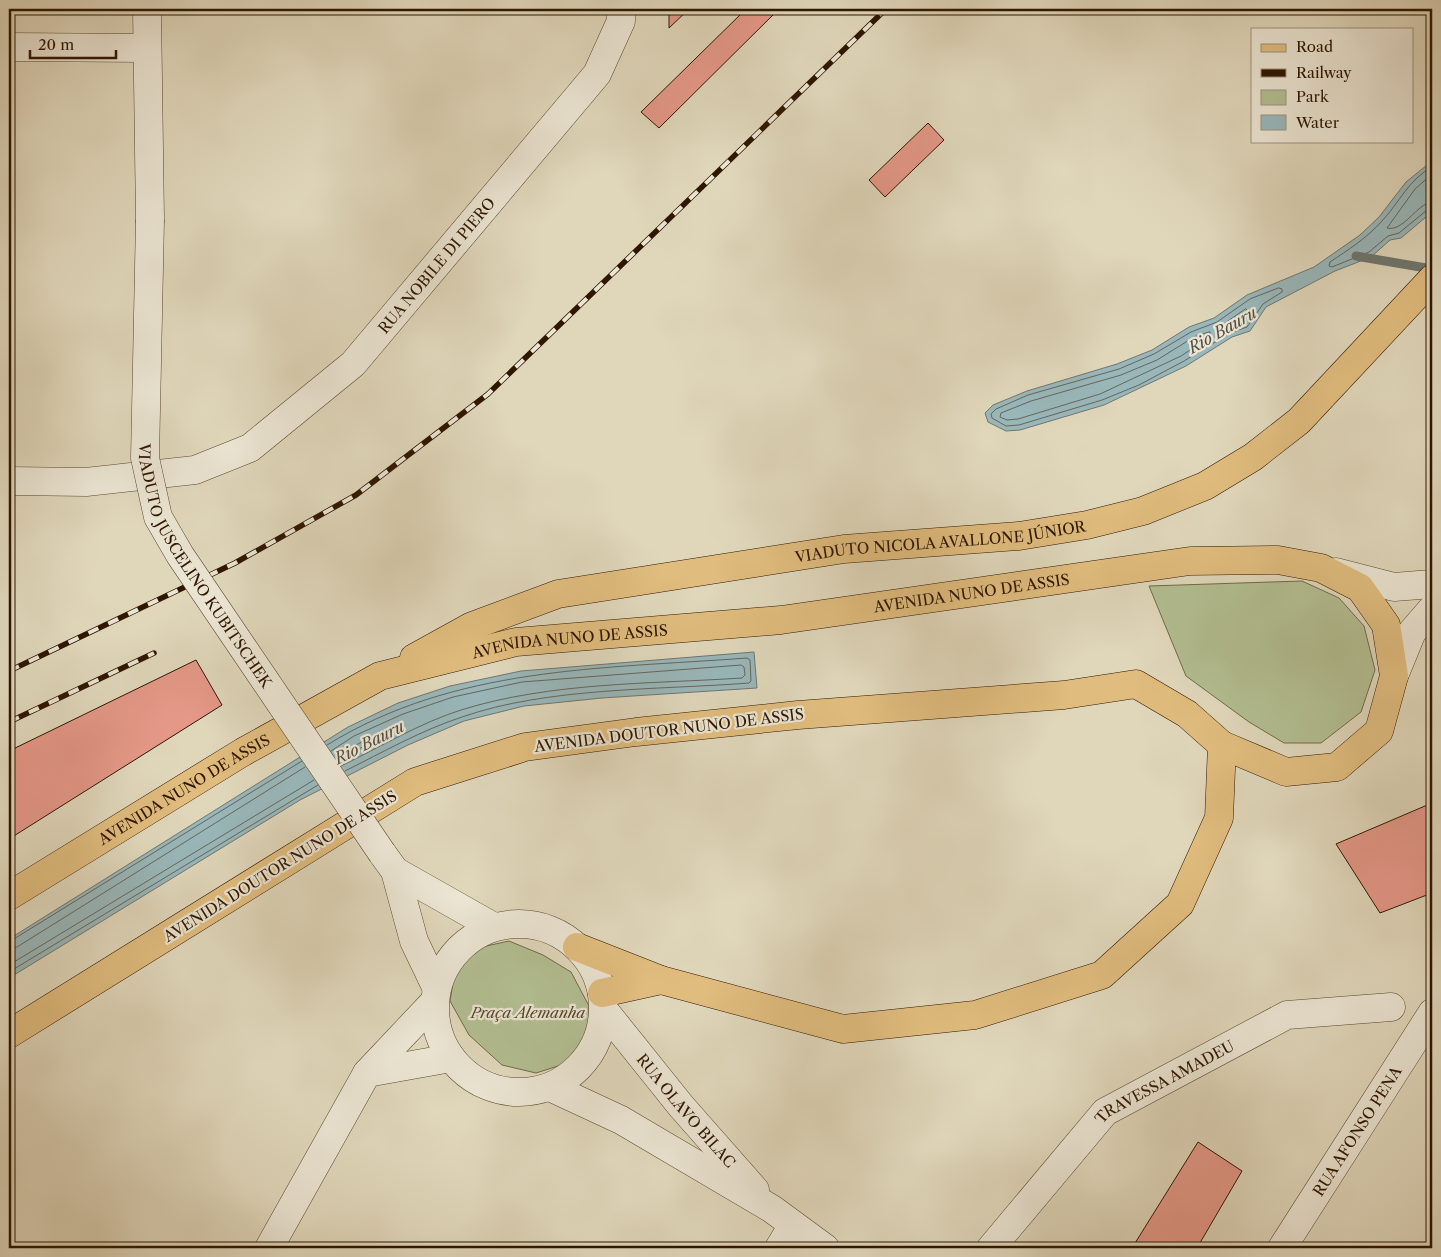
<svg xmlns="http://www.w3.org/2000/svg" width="1441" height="1257" font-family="'Libre Caslon Text',serif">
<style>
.green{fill:#b2be91;stroke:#706a48}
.water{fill:#99b7ba;stroke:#6e7770}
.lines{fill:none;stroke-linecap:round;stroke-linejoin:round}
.shore{stroke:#64665d;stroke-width:1}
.stream{stroke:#6e7770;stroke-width:9}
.building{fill:#e59888;stroke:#2e1600}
.minor-casing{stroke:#5a462f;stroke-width:29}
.major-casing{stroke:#2e1600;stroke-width:29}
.minor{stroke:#ebe5d3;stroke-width:28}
.major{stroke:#e0bc7e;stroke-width:28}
.rail-casing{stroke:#2e1600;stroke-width:5.5}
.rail{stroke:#ebe5d3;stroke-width:4;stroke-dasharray:11;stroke-linecap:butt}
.minor-bridge-casing{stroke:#5a462f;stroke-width:29;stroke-linecap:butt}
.minor-bridge{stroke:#ebe5d3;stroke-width:28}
.labels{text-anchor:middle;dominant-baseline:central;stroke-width:4.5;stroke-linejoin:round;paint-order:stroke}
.street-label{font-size:15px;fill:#2e1600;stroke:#ebe5d3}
.park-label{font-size:15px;font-style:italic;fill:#56482c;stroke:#ebe5d3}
.water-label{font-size:16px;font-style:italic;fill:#534e41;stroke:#ebe5d3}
</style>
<rect width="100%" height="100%" fill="#e0d7bb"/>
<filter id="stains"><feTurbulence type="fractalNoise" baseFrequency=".004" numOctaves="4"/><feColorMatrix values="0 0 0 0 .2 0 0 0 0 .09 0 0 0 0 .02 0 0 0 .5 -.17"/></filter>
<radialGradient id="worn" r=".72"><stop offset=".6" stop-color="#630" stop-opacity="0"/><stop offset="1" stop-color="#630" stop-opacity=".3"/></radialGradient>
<g class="green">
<path d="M1302,581L1339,598L1364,626L1375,670L1361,712L1321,743H1284L1249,722L1186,676L1149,586Z"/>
<path d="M509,941L543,955L571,972L589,1006V1036L577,1060L536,1073L502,1065L469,1035L450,1001L455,970L477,948Z"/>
</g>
<g class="water">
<path d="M1432,161V212L1401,238L1390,240L1371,257L1335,271L1266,307L1250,331L1232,337L1186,366L1104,405L1020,430L1006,431L988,422L985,413L993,405L1027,391L1117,364L1152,350L1189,327L1214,318L1247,295L1314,267L1360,235L1379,217L1406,182Z"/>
<path d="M754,652L757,688L602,698L524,706L464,721L408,745L300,800L9,978V939L348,727L398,703L450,686L521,671Z"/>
</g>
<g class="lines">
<g class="shore">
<path d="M1432,167C1409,179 1399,203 1382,221C1367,238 1348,250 1330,262L1329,266L1332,267L1369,252L1388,236L1399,233L1427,210L1432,209"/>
<path d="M1432,174L1415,189L1387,228C1404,232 1416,204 1432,202"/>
<path d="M1279,288L1282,289V292L1263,304L1247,327L1230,333L1184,361L1139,385L1102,400L1019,425L1006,426L992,418L991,414L996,409L1028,395L1119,369L1154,354L1191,332L1217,322L1250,299Z"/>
<path d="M1246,309L1249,312L1243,322L1227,326V322Z"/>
<path d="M1210,332L1211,336L1181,356L1100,394L1018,419L1007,420L1000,417L1001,413L1031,401L1121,375L1157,360L1194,337Z"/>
<path d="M386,730L389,731L388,734L349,754L346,753L347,750Z"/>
<path d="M327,745C455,666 601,669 747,658L750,660L751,681L749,683C659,690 548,687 462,717C422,730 383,752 345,771"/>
<path d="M331,751L354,736L403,714L453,697L522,682L741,665L744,667L745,675L742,678C650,684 551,682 461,710C420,723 380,747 341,766"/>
<path d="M9,942L302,761"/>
<path d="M9,949L17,947L305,767"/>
<path d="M9,965L314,780"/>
<path d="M9,972L318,785"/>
</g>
<path class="stream" d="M1356,256L1432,269"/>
</g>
<g class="building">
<path d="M669,9H689L669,28Z"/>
<path d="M746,9H779L659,128L641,112Z"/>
<path d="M928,123L944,140L885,197L869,180Z"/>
<path d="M196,660L222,705L9,839V751Z"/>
<path d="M1432,803V893L1380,913L1336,844Z"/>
<path d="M1198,1142L1242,1171L1197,1248H1132Z"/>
</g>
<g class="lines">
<g class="minor-casing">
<g id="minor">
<path d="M147,9L150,220"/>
<path d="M9,47L146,48"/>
<path id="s1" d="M9,481L86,482L195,470L250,448L353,364L597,74L621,21V9"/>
<path d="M1336,572L1394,587L1432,584"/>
<path d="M1394,676L1412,632L1432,609"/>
<path d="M382,853L395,871L414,941L436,987"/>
<path d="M395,871L494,927"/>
<circle cx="519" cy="1008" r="84"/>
<path id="s2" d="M604,1010L681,1106L755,1190"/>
<path d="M367,1073L451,1058"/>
<path d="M550,1087L621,1120L772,1209L825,1248"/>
<path d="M269,1248L367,1073L434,1002"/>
<path d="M779,1248L793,1225"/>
<path id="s3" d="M991,1248L1105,1112L1287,1015L1391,1007"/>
<path id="s4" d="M1282,1248L1432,1013"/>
</g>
</g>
<g class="major-casing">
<g id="major">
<path id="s5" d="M414,658L472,626L558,594L844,549L1019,536L1087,525L1143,511L1205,486L1253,457L1299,421L1432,279"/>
<path id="s6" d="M9,896L243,752L380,676L516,642L781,620L1190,561L1278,560L1321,568L1360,588L1386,625L1394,676L1379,731L1337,767L1286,772L1222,745L1187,714L1136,684L1064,695L798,715L636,732L525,747L415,782L9,1034"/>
<path d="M577,947L661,980L843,1029L975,1015L1102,975L1180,904L1219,818L1222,745"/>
<path d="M602,993L661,980"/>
</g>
</g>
<use href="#minor" class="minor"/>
<use href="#major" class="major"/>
<g class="rail-casing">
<g id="rail">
<path d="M9,671L235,563L356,495L488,394L886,9"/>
<path d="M9,722L154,653"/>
</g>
</g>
<use href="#rail" class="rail"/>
<g class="minor-bridge-casing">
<g id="minor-bridge">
<path id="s7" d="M150,220L145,458L158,517L180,555L382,853"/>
</g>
</g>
<use href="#minor-bridge" class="minor-bridge"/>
</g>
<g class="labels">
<g class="street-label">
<text stroke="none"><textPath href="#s1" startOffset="508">RUA NOBILE DI PIERO</textPath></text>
<text stroke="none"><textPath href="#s5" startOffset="544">VIADUTO NICOLA AVALLONE JÚNIOR</textPath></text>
<text stroke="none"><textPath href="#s7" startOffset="362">VIADUTO JUSCELINO KUBITSCHEK</textPath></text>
<text stroke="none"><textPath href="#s6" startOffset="1030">AVENIDA NUNO DE ASSIS</textPath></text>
<text stroke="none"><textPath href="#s6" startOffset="625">AVENIDA NUNO DE ASSIS</textPath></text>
<text transform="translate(669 730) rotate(-7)">AVENIDA DOUTOR NUNO DE ASSIS</text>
<text stroke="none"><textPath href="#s6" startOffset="205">AVENIDA NUNO DE ASSIS</textPath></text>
<text transform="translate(280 866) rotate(-32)">AVENIDA DOUTOR NUNO DE ASSIS</text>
<text stroke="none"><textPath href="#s3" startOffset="244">TRAVESSA AMADEU</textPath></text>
<text stroke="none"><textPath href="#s2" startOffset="130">RUA OLAVO BILAC</textPath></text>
<text stroke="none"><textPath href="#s4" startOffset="139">RUA AFONSO PENA</textPath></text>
</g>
<g class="park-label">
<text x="528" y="1012">Praça Alemanha</text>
</g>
<g class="water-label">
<text transform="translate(1222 330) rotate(-30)">Rio Bauru</text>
<text transform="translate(369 742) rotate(-27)">Rio Bauru</text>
</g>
</g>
<rect width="1441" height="1257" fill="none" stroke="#e0d7bb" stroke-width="30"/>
<rect x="10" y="10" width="1421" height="1237" fill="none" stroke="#2e1600" stroke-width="2.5"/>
<rect x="15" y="15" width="1411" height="1227" fill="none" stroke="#2e1600"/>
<rect x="1251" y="28" width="162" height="115" fill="#ebe5d3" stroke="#9f927f"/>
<rect x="1261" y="44" width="25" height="8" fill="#e0bc7e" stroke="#9f927f"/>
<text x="1296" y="52" font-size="15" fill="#2e1600">Road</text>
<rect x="1261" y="69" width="25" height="8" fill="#2e1600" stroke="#9f927f"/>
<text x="1296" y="78" font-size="15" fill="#2e1600">Railway</text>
<rect x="1261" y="90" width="25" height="15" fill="#b2be91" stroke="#9f927f"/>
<text x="1296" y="102" font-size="15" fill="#2e1600">Park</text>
<rect x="1261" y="115" width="25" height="15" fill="#99b7ba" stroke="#9f927f"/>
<text x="1296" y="128" font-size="15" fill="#2e1600">Water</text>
<path d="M30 50v8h86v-8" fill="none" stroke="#2e1600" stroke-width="2.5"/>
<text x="38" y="50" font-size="15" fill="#2e1600" stroke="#ebe5d3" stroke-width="4" paint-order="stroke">20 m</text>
<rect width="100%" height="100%" filter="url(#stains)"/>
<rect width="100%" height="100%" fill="url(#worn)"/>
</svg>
